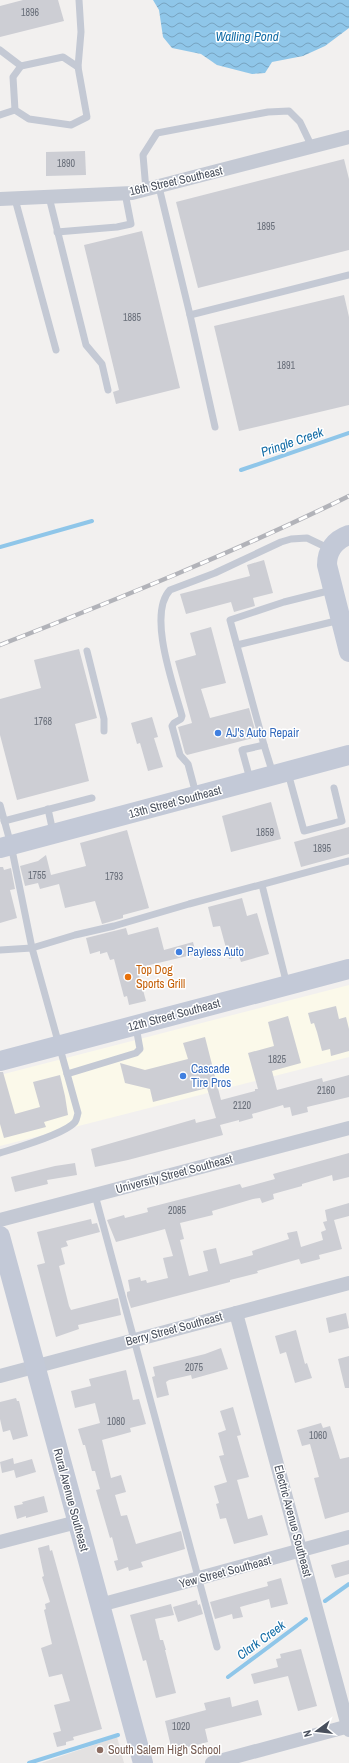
<svg xmlns="http://www.w3.org/2000/svg" width="349" height="1763" font-family="'Archivo Narrow',sans-serif">
<style>
.commercial{fill:#fbf9ea}
.education{fill:#e3e1e1}
.water{fill:url(#water-waves)}
.lines{fill:none;stroke-linecap:round;stroke-linejoin:round}
.stream{stroke:#8fc6e9;stroke-width:4}
.building{fill:#cdced4}
.lane{stroke:#c4c9d4;stroke-width:7}
.street{stroke:#c4c9d4;stroke-width:14}
.secondary{stroke:#c3c9d7;stroke-width:20}
.rail-casing{stroke:#b2b3b9;stroke-width:4.5}
.rail{stroke:#fff;stroke-width:3;stroke-dasharray:9;stroke-linecap:butt}
.shop-dot{fill:#3f7fe0;stroke:#fff;stroke-width:1.5}
.food-dot{fill:#e8710a;stroke:#fff;stroke-width:1.5}
.education-dot{fill:#8d6e63;stroke:#fff;stroke-width:1.5}
.labels{text-anchor:middle;dominant-baseline:central;stroke-width:3;stroke-linejoin:round;paint-order:stroke}
.number-label{font-size:10px;fill:#696f7a}
.street-label{font-size:12px;fill:#484f5c;stroke:#fff}
.shop-label{font-size:12px;fill:#366cbe;stroke:#fff;text-anchor:start}
.food-label{font-size:12px;fill:#c56008;stroke:#fff;text-anchor:start}
.education-label{font-size:12px;fill:#785e54;stroke:#fff;text-anchor:start}
.water-label{font-size:13px;font-style:italic;fill:#126ca6;stroke:#fff}
</style>
<defs>
<pattern id="water-waves" width="16" height="10" patternUnits="userSpaceOnUse"><rect width="16" height="10" fill="#8fc6e9"/><path d="M0 5q4-4 8 0t8 0" fill="none" stroke="#77a3c0"/></pattern>
</defs>
<rect width="100%" height="100%" fill="#f2f0ef"/>
<path class="commercial" d="M349,985V1057L0,1146V1075Z"/>
<path class="education" d="M117,1737L124,1763H41Z"/>
<path class="water" d="M153,0H349V28L325,46L303,56L272,62L265,73L252,74L217,65L201,54L172,48L163,37L159,10Z"/>
<g class="lines">
<g class="stream">
<path d="M241,470L349,433"/>
<path d="M0,547L92,521"/>
<path d="M325,1601L349,1584"/>
<path d="M228,1677L306,1619"/>
<path d="M29,1763L118,1735"/>
</g>
</g>
<g class="building">
<path d="M23,0H58L64,21L0,37V6Z"/>
<path d="M85,151L86,175L46,176V152Z"/>
<path d="M344,159L349,179V250L198,288L176,202Z"/>
<path d="M142,231L180,388L116,404L113,392L119,390L84,245Z"/>
<path d="M344,295L349,317V405L239,431L214,326Z"/>
<path d="M264,560L273,593L253,598L255,606L234,612L231,602L186,614L180,594L250,576L247,565Z"/>
<path d="M211,627L226,683L201,689L210,718L249,708L257,737L187,755L185,753L178,727L192,723L175,661L196,655L190,633Z"/>
<path d="M79,649L97,718L75,724L89,781L17,800L0,735V699L41,688L34,660Z"/>
<path d="M152,717L158,737L154,738L163,767L148,771L140,743L137,744L131,723Z"/>
<path d="M271,802L281,839L231,852L222,816Z"/>
<path d="M349,827V854L301,867L294,842Z"/>
<path d="M127,830L149,908L123,915V918L102,924L95,901L65,908L59,884L40,889L38,883L25,886L20,866L38,861L46,855L51,875L86,866L80,843Z"/>
<path d="M0,867H3L4,870L11,868L15,889L10,890L17,918L0,923Z"/>
<path d="M242,898L247,916L257,913L269,954L241,962L239,956L229,959L220,926L213,927L208,907Z"/>
<path d="M158,927L164,950L193,942L196,954L137,968L146,1001L129,1005L127,996L124,997L114,959L110,960L107,952L100,954V951L90,954L86,938L126,928L128,935Z"/>
<path d="M336,1006L339,1019L346,1017L349,1029V1051L331,1056L330,1049L322,1051L317,1032L314,1023L311,1024L308,1013Z"/>
<path d="M288,1016L301,1063L272,1071L277,1090L322,1078L323,1082L349,1075V1097L307,1107L308,1112L292,1116L290,1107L284,1108L283,1105L252,1114L253,1118L239,1122V1120L220,1125L223,1135L128,1160L95,1167L91,1149L195,1119L196,1123L216,1118L207,1088L153,1102L150,1089L125,1083L120,1063L145,1070L188,1059L183,1043L205,1037L221,1100L255,1091V1089H258L248,1053L274,1046L268,1022Z"/>
<path d="M0,1072H3L15,1114L40,1107L33,1082L60,1075L65,1096L68,1115L44,1122L46,1127L4,1138L0,1124Z"/>
<path d="M349,1153V1177L333,1181L332,1175L302,1184V1186L273,1194L274,1199L262,1203L260,1198L253,1199L212,1211L213,1215L180,1223L184,1239L180,1240L189,1276L208,1271L203,1251L216,1248L220,1264L253,1255L252,1251L289,1239L287,1233L297,1231L301,1247L323,1240L321,1232L326,1230L323,1222L327,1221L325,1210L349,1203V1216L334,1220L342,1249L319,1255L320,1259L301,1264L299,1259L257,1271L258,1273L230,1280V1282L131,1308L127,1296V1292L130,1291L128,1280L140,1277L141,1281L146,1280L147,1283L168,1278L163,1258L173,1256L165,1229L116,1242L107,1220L124,1215L125,1218L148,1212L147,1208L240,1184L242,1188L275,1179L273,1174Z"/>
<path d="M75,1163L77,1175L47,1180L48,1184L15,1192L11,1177L55,1166Z"/>
<path d="M91,1219L92,1224L97,1223L100,1232L66,1241L68,1246L61,1248L65,1264L59,1266L69,1306L71,1310L118,1298L121,1315L78,1325L79,1329L56,1337L37,1265L45,1263L37,1232Z"/>
<path d="M346,1313L349,1328L329,1333L326,1318Z"/>
<path d="M296,1330L305,1364L307,1363L312,1378L295,1383L286,1352L280,1354L275,1336Z"/>
<path d="M221,1348L228,1369L192,1379L191,1375L169,1380L166,1382L169,1395L157,1398L152,1377L155,1376L153,1367L205,1354Z"/>
<path d="M349,1356V1388H345L338,1359Z"/>
<path d="M126,1370L133,1400L139,1399L146,1424L130,1428L131,1432L102,1440L111,1478L121,1475L126,1492L115,1495L121,1516L127,1515L136,1544L181,1531L185,1549L141,1562L143,1567L129,1571L128,1567L117,1571L114,1561L118,1560L112,1537L110,1538L96,1490L100,1489L95,1471H92L85,1445H83L78,1429L100,1423L95,1403L75,1408L71,1391L91,1386L89,1379Z"/>
<path d="M16,1398L17,1401H19L28,1436L13,1440L10,1430L3,1432L0,1419V1402Z"/>
<path d="M233,1407L241,1435L237,1436L249,1477L237,1480L248,1519L262,1515L268,1535L234,1544L226,1518L220,1519L216,1504L219,1503L214,1486L227,1482L219,1456L224,1455L218,1433L226,1430L220,1411Z"/>
<path d="M321,1423L323,1428L330,1426L340,1459L349,1457V1512L325,1519L314,1478L319,1477L310,1444L302,1446L297,1430Z"/>
<path d="M13,1458L14,1464L32,1459L36,1472L16,1478L14,1470L2,1473L0,1462Z"/>
<path d="M44,1496L48,1512L26,1518V1516L17,1519L14,1506L23,1504L22,1502Z"/>
<path d="M49,1545L50,1551L52,1550L102,1729L73,1737L74,1740L66,1742V1745L57,1747L53,1733L61,1731L54,1705L70,1701L62,1674L49,1677L41,1648L52,1644L44,1610L46,1609L45,1604L50,1602L42,1577L44,1576L38,1548Z"/>
<path d="M349,1560V1574L335,1578L331,1565Z"/>
<path d="M281,1578L288,1604L271,1608L269,1599L240,1607L243,1617L233,1619L232,1614L215,1619L210,1602L268,1586L267,1582Z"/>
<path d="M197,1600L198,1605L200,1604L203,1614L178,1622L173,1607Z"/>
<path d="M171,1604L174,1615L155,1619L160,1640H163L166,1650H165L176,1693L156,1698L146,1660L143,1661L130,1615Z"/>
<path d="M301,1649L317,1706L298,1711L288,1676L254,1684L251,1674L278,1667L276,1659L281,1658L280,1654Z"/>
<path d="M230,1697L232,1707L258,1700L262,1715L205,1729L208,1742L172,1751L165,1721L206,1710L204,1703Z"/>
</g>
<g class="lines">
<g class="lane">
<path d="M0,50L21,66"/>
<path d="M63,57L78,67L87,117L71,125L29,119L15,110L13,77L21,66Z"/>
<path d="M78,67L81,32L79,0"/>
<path d="M0,115L15,110"/>
<path d="M159,187L190,315L349,275"/>
<path d="M146,190L143,155L157,133L268,112L289,111L300,122L312,147"/>
<path d="M49,197L86,345L102,364L108,390"/>
<path d="M15,199L56,350"/>
<path d="M57,232L117,227L131,224L125,193"/>
<path d="M190,315L215,427"/>
<path d="M237,645L340,620"/>
<path d="M87,651L104,719V731"/>
<path d="M264,745L230,620L284,602L332,590"/>
<path d="M288,773L304,831L342,821L334,788"/>
<path d="M250,779L242,750L264,745L273,774"/>
<path d="M196,794L188,764L180,755L172,726L174,723L181,719L182,716C174,687 147,614 170,590L215,573L281,542L291,539L307,538L330,549"/>
<path d="M0,805L11,845L32,948L78,1113C77,1116 77,1119 75,1122C65,1134 16,1148 0,1153"/>
<path d="M48,809L53,832"/>
<path d="M4,821L92,798"/>
<path d="M262,885L287,985"/>
<path d="M0,950L32,948L75,935L114,926L189,904L349,861"/>
<path d="M67,1074L136,1053L140,1049L136,1027"/>
<path d="M95,1195L217,1647"/>
</g>
<g class="street">
<path d="M0,199L132,193L349,137"/>
<path d="M0,1220L349,1128"/>
<path d="M236,1313L349,1730"/>
<path d="M0,1376L349,1283"/>
<path d="M0,1542L77,1522"/>
<path d="M100,1605L349,1537"/>
<path d="M212,1763L349,1726"/>
</g>
<g class="secondary">
<path d="M349,535C335,540 327,550 327,565L349,652"/>
<path d="M0,848L349,755"/>
<path d="M0,1061L349,969"/>
<path d="M0,1236L143,1763"/>
</g>
<g class="rail-casing">
<path id="rail" d="M0,645C118,599 235,552 349,496"/>
</g>
<use href="#rail" class="rail"/>
</g>
<g class="shop-dot">
<circle cx="218" cy="733" r="4"/>
<circle cx="179" cy="952" r="4"/>
<circle cx="183" cy="1076" r="4"/>
</g>
<circle class="food-dot" cx="128" cy="977" r="4"/>
<circle class="education-dot" cx="100" cy="1750" r="4"/>
<g class="labels">
<g class="number-label">
<text x="30" y="12">1896</text>
<text x="66" y="163">1890</text>
<text x="266" y="226">1895</text>
<text x="132" y="317">1885</text>
<text x="286" y="365">1891</text>
<text x="43" y="721">1768</text>
<text x="265" y="832">1859</text>
<text x="322" y="848">1895</text>
<text x="37" y="875">1755</text>
<text x="114" y="876">1793</text>
<text x="277" y="1059">1825</text>
<text x="326" y="1090">2160</text>
<text x="242" y="1105">2120</text>
<text x="177" y="1210">2085</text>
<text x="194" y="1367">2075</text>
<text x="116" y="1421">1080</text>
<text x="318" y="1435">1060</text>
<text x="181" y="1726">1020</text>
</g>
<g class="street-label">
<text transform="translate(176 181) rotate(-13)">16th Street Southeast</text>
<text transform="translate(175 802) rotate(-15)">13th Street Southeast</text>
<text transform="translate(174 1015) rotate(-15)">12th Street Southeast</text>
<text transform="translate(174 1174) rotate(-15)">University Street Southeast</text>
<text transform="translate(174 1329) rotate(-15)">Berry Street Southeast</text>
<text transform="translate(71 1500) rotate(75)">Rural Avenue Southeast</text>
<text transform="translate(293 1521) rotate(75)">Electric Avenue Southeast</text>
<text transform="translate(225 1572) rotate(-15)">Yew Street Southeast</text>
</g>
<g class="shop-label">
<text x="226" y="733">AJ's Auto Repair</text>
<text x="187" y="952">Payless Auto</text>
<text x="191" y="1069">Cascade<tspan x="191" dy="14">Tire Pros</tspan></text>
</g>
<g class="food-label">
<text x="136" y="970">Top Dog<tspan x="136" dy="14">Sports Grill</tspan></text>
</g>
<g class="education-label">
<text x="108" y="1750">South Salem High School</text>
</g>
<g class="water-label">
<text x="247" y="36">Walling Pond</text>
<text transform="translate(292 442) rotate(-19)">Pringle Creek</text>
<text transform="translate(261 1640) rotate(-36)">Clark Creek</text>
</g>
</g>
<g transform="translate(317 1731) rotate(255)" stroke="#ffffff" stroke-width="3" paint-order="stroke">
<path d="M0-3L7 15L0 10L-7 15Z" fill="#484f5c"/>
<text y="-6" font-size="11" font-weight="bold" text-anchor="middle" fill="#484f5c">N</text>
</g>
</svg>
